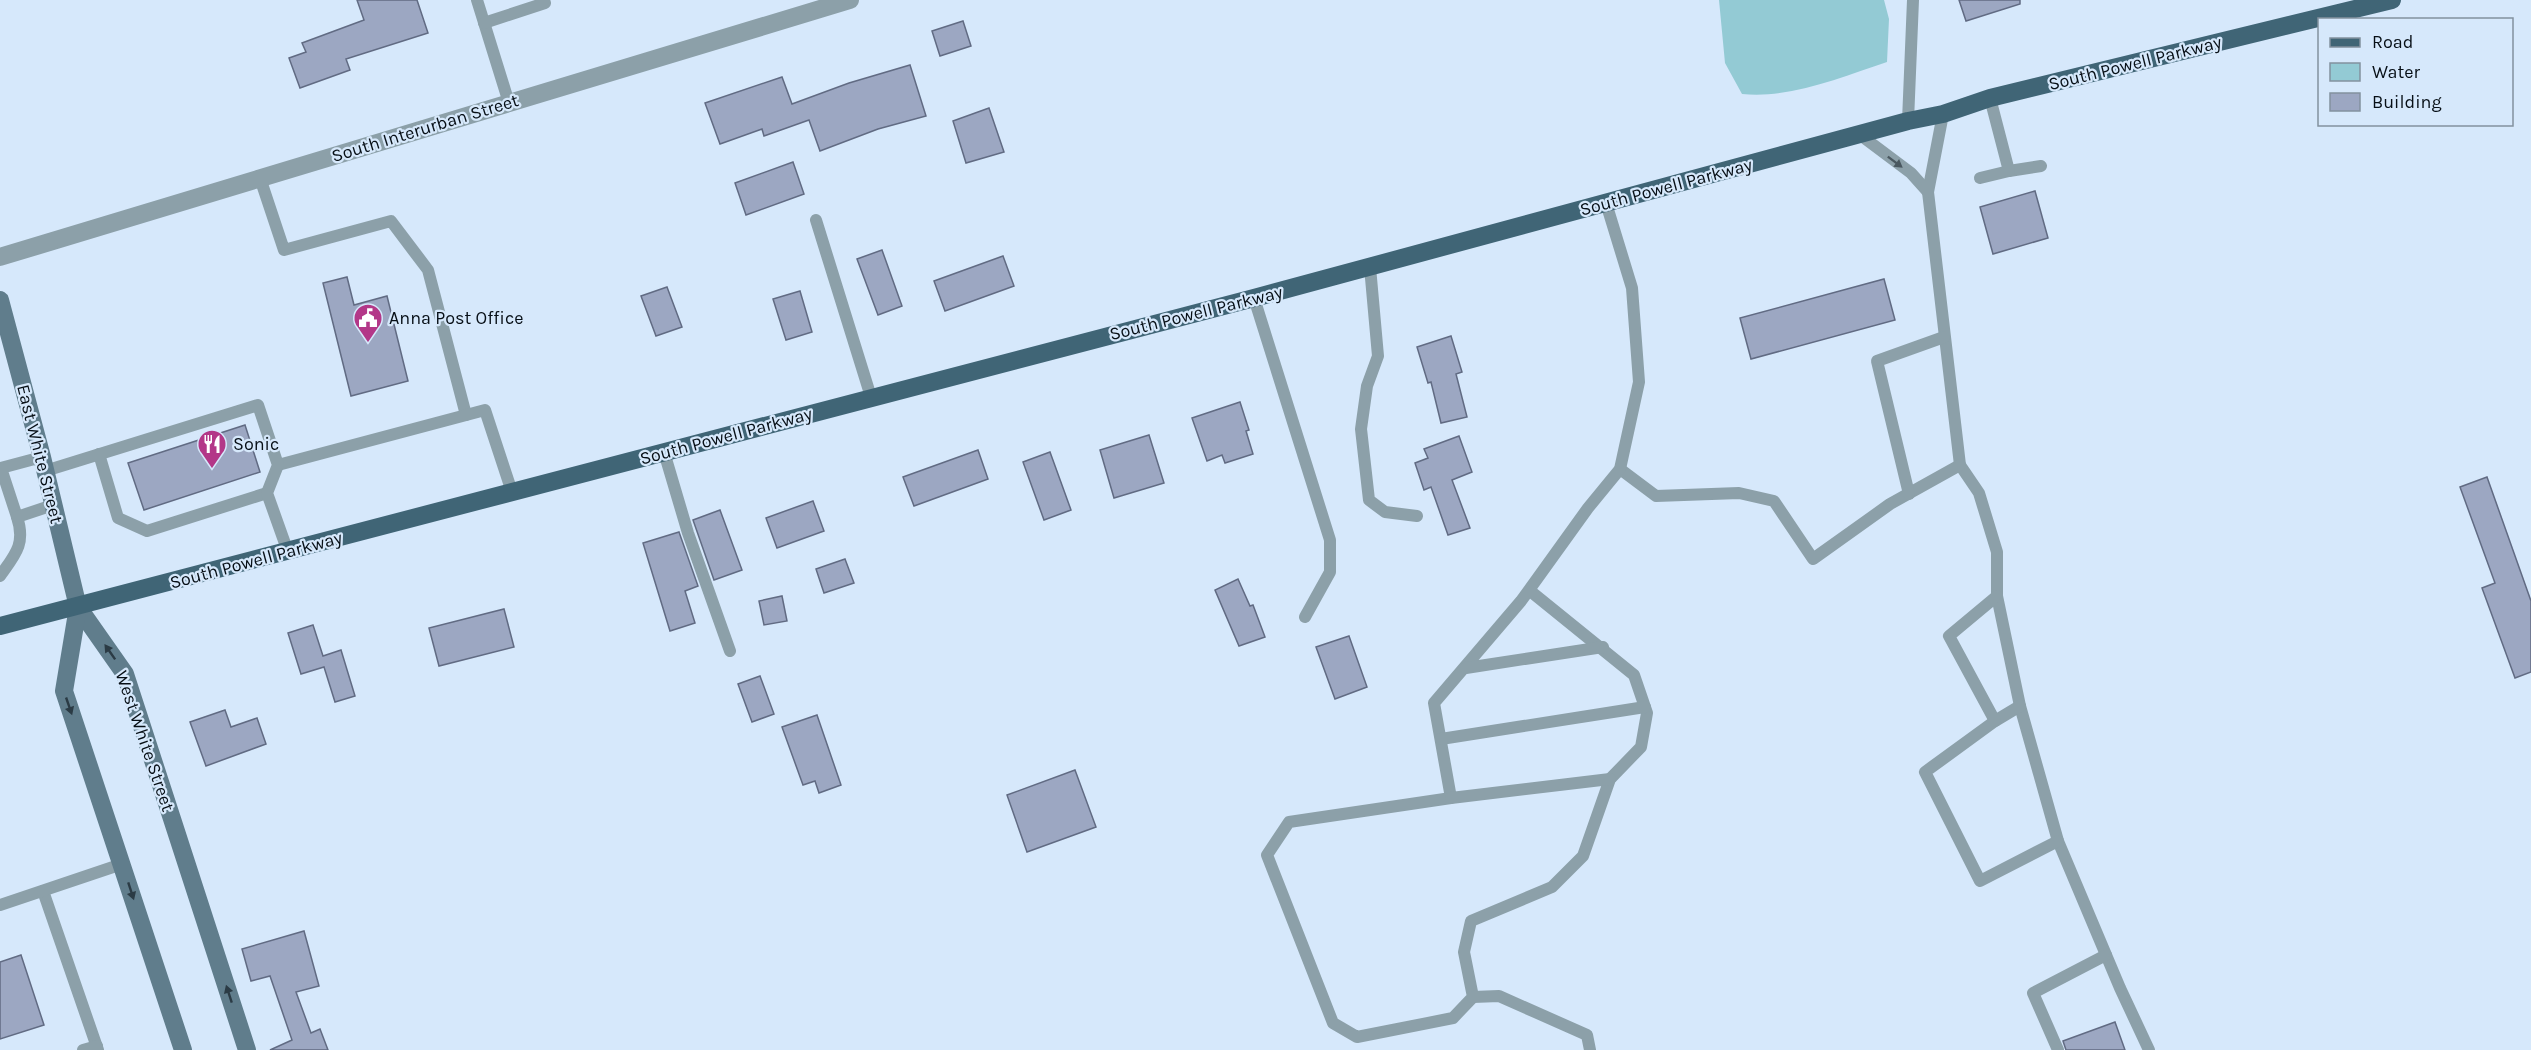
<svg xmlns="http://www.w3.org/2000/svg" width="2531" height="1050" font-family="Karla,sans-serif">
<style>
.water{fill:#93cad4}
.building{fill:#9ca7c2;stroke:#616b83;stroke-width:1.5}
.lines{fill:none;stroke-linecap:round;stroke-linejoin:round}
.lane{stroke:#8ca0a9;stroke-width:12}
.street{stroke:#8ca0a9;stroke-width:18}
.secondary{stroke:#607d8c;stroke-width:18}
.primary{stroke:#406576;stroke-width:18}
.oneway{fill:#4a5860}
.oneway2{fill:#2b3b45}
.labels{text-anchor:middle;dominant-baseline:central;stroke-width:4.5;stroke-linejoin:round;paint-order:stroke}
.street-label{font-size:18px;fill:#070f16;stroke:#d6e8fb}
.poi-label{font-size:18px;fill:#070f16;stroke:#d6e8fb;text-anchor:start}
</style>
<rect width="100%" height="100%" fill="#d6e8fb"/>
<path class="water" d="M1719,0H1884L1889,19L1887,62C1841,77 1791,99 1742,94L1725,63Z"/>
<g class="building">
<path d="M357,0H417L428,33L346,59L350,70L300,88L289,58L306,52L302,43L364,20Z"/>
<path d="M1959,0H2020V4L1966,21Z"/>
<path d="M963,21L971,46L940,56L932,31Z"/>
<path d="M910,65L926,116L878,129L820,151L809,120L764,136L762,129L720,144L705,103L782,77L792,104L849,83Z"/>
<path d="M989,108L1004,152L966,163L953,121Z"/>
<path d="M793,162L804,194L746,215L735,183Z"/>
<path d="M2035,191L2048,238L1993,254L1980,207Z"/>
<path d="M882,250L902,306L878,315L857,259Z"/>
<path d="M1003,256L1014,286L945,311L934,281Z"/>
<path d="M347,277L354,305L387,296L408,381L351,396L323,283Z"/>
<path d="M1884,279L1895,320L1751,359L1740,318Z"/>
<path d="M667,287L682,327L656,336L641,296Z"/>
<path d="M800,291L812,332L786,340L773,299Z"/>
<path d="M1451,336L1462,372L1456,374L1467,417L1441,423L1431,382L1428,383L1417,347Z"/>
<path d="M1240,402L1249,430L1246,431L1253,454L1225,463L1222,455L1207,461L1192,418Z"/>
<path d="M245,425L260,472L144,510L128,463Z"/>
<path d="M1149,435L1164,483L1114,498L1100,450Z"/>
<path d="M1459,436L1472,472L1452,480L1470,528L1448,535L1431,487L1424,490L1415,463L1428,458L1424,449Z"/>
<path d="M978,450L988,479L914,506L903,477Z"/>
<path d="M1050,452L1071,510L1044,520L1023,462Z"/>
<path d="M2487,477L2531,601V672L2515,678L2482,588L2495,583L2460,487Z"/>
<path d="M813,501L824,531L777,548L766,518Z"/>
<path d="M720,510L742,570L714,580L693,520Z"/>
<path d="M679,532L698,586L685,591L695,623L670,631L643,543Z"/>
<path d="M845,559L854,583L824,593L816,569Z"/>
<path d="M1238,579L1250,606L1253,605L1265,637L1239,646L1215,590Z"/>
<path d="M782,596L787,621L764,625L759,601Z"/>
<path d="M504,609L514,647L439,666L429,628Z"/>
<path d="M313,625L323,656L341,650L355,696L335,702L324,667L301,674L288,633Z"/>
<path d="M1349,636L1367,687L1335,699L1316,647Z"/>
<path d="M760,676L774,714L752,722L738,684Z"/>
<path d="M225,710L231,727L257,718L266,744L206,766L190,722Z"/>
<path d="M817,715L841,785L819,793L815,781L803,785L782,727Z"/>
<path d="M1075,770L1096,827L1027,852L1007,795Z"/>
<path d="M304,931L319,986L296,992L311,1033L320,1029L328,1050H270L292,1040L270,976L251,981L242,949Z"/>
<path d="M21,955L44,1025L0,1039V962Z"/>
<path d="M2115,1022L2125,1050H2066L2063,1041Z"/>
</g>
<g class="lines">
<g class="lane">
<path d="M477,0L509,103"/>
<path d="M484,23L545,3"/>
<path d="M1943,114L1928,192L1960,465L1979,493L1997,552V596L2020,706L2058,841L2120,988L2149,1050"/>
<path d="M1908,121L1913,0"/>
<path d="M1859,134L1911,173L1928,192"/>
<path d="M2009,171L2041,166"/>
<path d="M260,178L284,250L391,221L428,270L466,415"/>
<path d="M1980,178L2009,171L1990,98"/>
<path d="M816,220L871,397"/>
<path d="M1370,267L1378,356L1367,386L1361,429L1369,500L1385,512L1417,516"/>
<path d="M1254,298L1330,540V572L1305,617"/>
<path d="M664,452L688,533L730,651"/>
<path d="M99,454L118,518L147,531L267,493"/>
<path d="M278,465L485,410L512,492"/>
<path d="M1620,469L1656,496L1739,493L1774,501L1813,559L1890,504L1960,465"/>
<path d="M45,471L258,405L278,465L267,493L288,552"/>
<path d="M1909,494L1877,361L1944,337"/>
<path d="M17,517L1,468L42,457"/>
<path d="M0,576C15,555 26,544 17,517L53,505"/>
<path d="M1529,590L1634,675L1647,713L1641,747L1610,779L1583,856L1552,887L1471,921L1464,952L1473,997L1453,1018L1357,1037L1333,1023L1267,855L1289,822L1451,798L1434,703L1521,601L1529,590L1588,508L1620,469L1639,382L1632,288L1606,203"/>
<path d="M1466,668L1603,647"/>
<path d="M2020,706L1995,721L1925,772L1980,881L2058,841"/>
<path d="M1995,721L1949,636L1997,596"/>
<path d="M1441,739L1645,707"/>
<path d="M1451,798L1610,779"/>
<path d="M43,891L98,1050"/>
<path d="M0,905L122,864"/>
<path d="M1473,997L1499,996L1587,1035L1590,1050"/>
<path d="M83,1050L97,1046"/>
<path d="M2058,1050L2033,993L2106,955"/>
</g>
<path class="street" d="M0,257L850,0"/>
<g class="secondary">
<path d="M0,300L42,457L78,607L125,674L247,1050"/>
<path d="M78,607L64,691L183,1050"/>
</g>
<path class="primary" d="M0,626L1254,298L1908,121L1943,114L1990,98L2392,0"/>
</g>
<defs><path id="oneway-solid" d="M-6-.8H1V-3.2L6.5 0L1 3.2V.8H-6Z" transform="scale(1.5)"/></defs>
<use class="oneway" href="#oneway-solid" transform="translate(1895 162) rotate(37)"/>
<g class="oneway2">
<use href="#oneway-solid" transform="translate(110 652) rotate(-125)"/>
<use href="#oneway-solid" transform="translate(69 706) rotate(71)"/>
<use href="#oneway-solid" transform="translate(131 891) rotate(72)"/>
<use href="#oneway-solid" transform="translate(229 994) rotate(-108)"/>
</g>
<defs>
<g id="civic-pin" transform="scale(1.5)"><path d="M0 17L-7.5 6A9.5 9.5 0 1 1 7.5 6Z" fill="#b33788" stroke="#d6e8fb"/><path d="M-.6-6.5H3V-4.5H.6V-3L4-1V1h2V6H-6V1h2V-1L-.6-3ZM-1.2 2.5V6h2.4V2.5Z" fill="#fff"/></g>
<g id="restaurant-pin" transform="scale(1.5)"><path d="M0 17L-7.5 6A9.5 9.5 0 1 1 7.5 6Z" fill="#b33788" stroke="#d6e8fb"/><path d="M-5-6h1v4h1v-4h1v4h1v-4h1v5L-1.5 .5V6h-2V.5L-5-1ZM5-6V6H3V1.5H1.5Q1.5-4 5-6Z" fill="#fff"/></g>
</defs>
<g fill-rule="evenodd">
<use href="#civic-pin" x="368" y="318"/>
<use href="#restaurant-pin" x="212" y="444"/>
</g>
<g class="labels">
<g class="street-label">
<text transform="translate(2135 63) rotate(-14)">South Powell Parkway</text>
<text transform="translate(425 128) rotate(-17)">South Interurban Street</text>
<text transform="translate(1666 187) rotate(-15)">South Powell Parkway</text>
<text transform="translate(1196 313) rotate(-14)">South Powell Parkway</text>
<text transform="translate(726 436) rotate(-15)">South Powell Parkway</text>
<text transform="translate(40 454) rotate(76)">East White Street</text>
<text transform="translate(256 560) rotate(-15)">South Powell Parkway</text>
<text transform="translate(145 741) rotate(71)">West White Street</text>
</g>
<g class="poi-label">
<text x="389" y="318">Anna Post Office</text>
<text x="233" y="444">Sonic</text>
</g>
</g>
<rect x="2318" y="18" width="195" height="108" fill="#d6e8fb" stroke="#83919f" stroke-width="1.5"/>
<rect x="2330" y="38" width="30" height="9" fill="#406576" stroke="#83919f" stroke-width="1.5"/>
<text x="2372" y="48" font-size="18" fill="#070f16">Road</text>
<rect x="2330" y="63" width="30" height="18" fill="#93cad4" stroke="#83919f" stroke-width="1.5"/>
<text x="2372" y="78" font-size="18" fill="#070f16">Water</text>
<rect x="2330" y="93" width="30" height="18" fill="#9ca7c2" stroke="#83919f" stroke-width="1.5"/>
<text x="2372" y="108" font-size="18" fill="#070f16">Building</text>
</svg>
